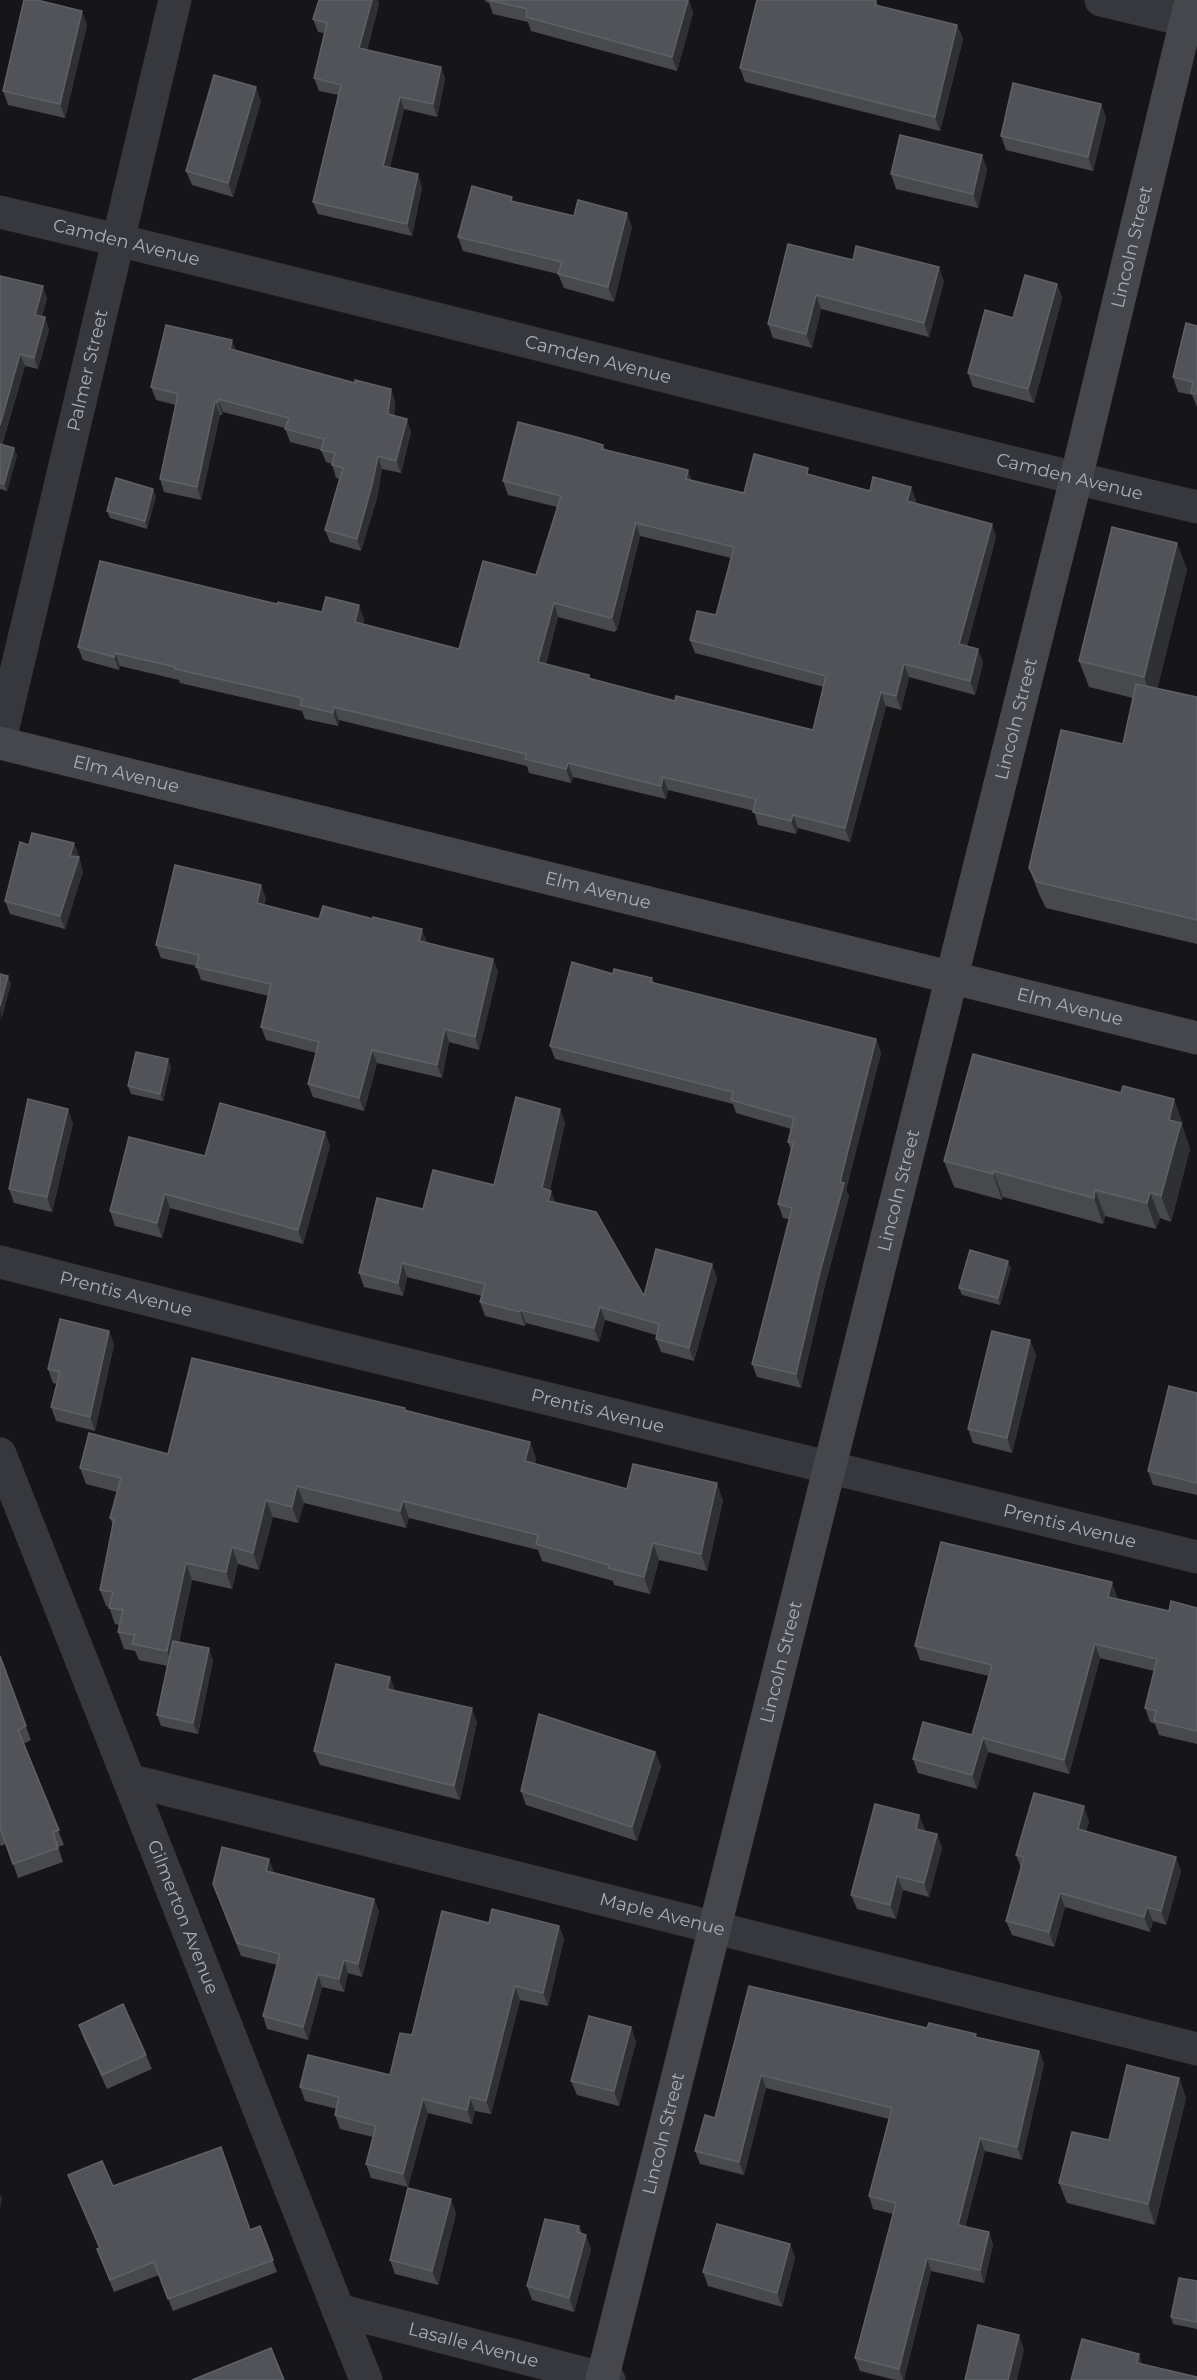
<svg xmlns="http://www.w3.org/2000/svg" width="1197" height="2380" font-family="Montserrat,sans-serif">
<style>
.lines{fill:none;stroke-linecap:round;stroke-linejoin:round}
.street{stroke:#37383d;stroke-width:33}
.secondary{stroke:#45474d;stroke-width:33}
.wall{fill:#47494d;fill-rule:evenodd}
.shaded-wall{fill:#2f3033}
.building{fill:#525359;stroke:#5f6168;stroke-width:1.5;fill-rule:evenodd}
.labels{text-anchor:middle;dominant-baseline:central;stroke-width:5;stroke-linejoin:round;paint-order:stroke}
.street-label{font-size:18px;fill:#a8adb8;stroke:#111113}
</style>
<rect width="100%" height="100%" fill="#161618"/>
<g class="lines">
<g class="street">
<path d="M1101,0L1197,23"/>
<path id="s1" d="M0,212C400,306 797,413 1197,507"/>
<path id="s2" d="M0,740L175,0"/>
<path id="s3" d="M0,1262L315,1342L1197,1557"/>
<path id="s4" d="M0,1454L366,2380"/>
<path id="s5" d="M129,1780L1197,2049"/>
<path id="s6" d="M338,2310L609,2380"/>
</g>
<g class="secondary">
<path id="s7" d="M0,743L1197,1038"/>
<path id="s8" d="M602,2380L1076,479L1191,0"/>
</g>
</g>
<g class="wall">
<path d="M485,0H689L693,13L677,71L531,31L528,22L493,14L489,3L486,2Z"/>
<path d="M876,0L878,6L957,25L963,39L940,131L745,82L740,68Z"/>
<path d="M379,4L367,50L441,67L445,79L437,117L404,109L390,167L422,187L412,236L318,214L313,202L338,95L319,91L314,78L325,33L318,32L313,19Z"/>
<path d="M87,25L65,118L8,105L3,91Z"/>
<path d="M261,101L233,197L192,185L186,171Z"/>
<path d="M1101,104L1106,118L1093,171L1006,150L1001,136Z"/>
<path d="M982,155L987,170L978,208L896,189L891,174Z"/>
<path d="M514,202L574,216L632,227L614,302L564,288L558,274L463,251L458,237Z"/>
<path d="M853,260L944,281L929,337L821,309L812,348L773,338L768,324Z"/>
<path d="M0,276L47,298L42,316L49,329L38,369L25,366L2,445L17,455L7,491L0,489Z"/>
<path d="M1057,284L1062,298L1034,403L973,387L968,373L1013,318Z"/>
<path d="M1197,326V407L1192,395L1178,392L1173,377Z"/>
<path d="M236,351L355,383L391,389L395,402L394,416L411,432L401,473L382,469L377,498L361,551L330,542L325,530L339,479L336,478L332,464L326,462L321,450L290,442L285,428L223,412L222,415H220L201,500L164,492L160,479L176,405L156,400L151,387Z"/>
<path d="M603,445L605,450L693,481L744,493L811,475L870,491L916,500L915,503L992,524L996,537L967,646L978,649L983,663L975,695L909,677L901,710L886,706L850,842L798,828L796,834L758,825L754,811L668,790L666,799L573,777L571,783L529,773L527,766L339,720L338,726L305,719L302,711L180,683L179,680L120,666L119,670L83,660L78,647L277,604L364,619L363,624L459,649L536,575L557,507L508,495L503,481ZM640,536L731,558L716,615L690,640L695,653L824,687L813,730L675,701L591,679L589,675L546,664L558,617L614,632L617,630Z"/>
<path d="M156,496L147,529L110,518L107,511Z"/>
<path d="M1187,569L1157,688L1197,697V944L1046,908L1039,894L1029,868L1123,744L1133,698L1089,687L1079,661Z"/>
<path d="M74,843L83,871L65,929L10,914L5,901L29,845Z"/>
<path d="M266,898L264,905L319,919L427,942L493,959L498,972L479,1050L449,1042L442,1078L377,1063L364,1111L313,1097L308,1084L316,1053L266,1040L261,1027L269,996L201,980L196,966L161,958L156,945Z"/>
<path d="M613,974L652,978L654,983L876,1039L881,1053L846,1190L849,1196L825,1285L801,1388L757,1377L752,1364L789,1219L783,1218L778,1204L791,1150L788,1142L791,1129L736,1113L733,1104L555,1059L550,1046Z"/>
<path d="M171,1066L163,1101L131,1094L128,1086Z"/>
<path d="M1121,1093L1174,1099L1183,1125V1128L1190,1149L1171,1222L1160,1218L1156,1229L1105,1216L1103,1224L1003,1197L1002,1200L954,1187L944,1161Z"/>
<path d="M560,1109L565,1123L550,1190L555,1202L644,1296L712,1264L717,1278L694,1361L661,1352L656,1339V1335L605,1320L599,1342L526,1323L525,1326L485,1316L480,1302L482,1296L407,1277L403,1296L364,1287L359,1273L423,1209L494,1185Z"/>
<path d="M73,1123L52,1212L14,1203L9,1189Z"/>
<path d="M325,1132L330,1146L303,1244L170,1208L162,1238L115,1226L110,1211L205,1156Z"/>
<path d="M1011,1268L1000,1305L962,1295L959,1288Z"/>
<path d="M109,1331L114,1345L95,1431L56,1421L51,1407L57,1384L53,1383L48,1369Z"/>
<path d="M1030,1340L1036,1355L1012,1453L973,1443L968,1429Z"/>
<path d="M1197,1393V1495L1153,1485L1148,1471Z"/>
<path d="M406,1411L530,1442L536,1459L535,1464L627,1489L723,1500L707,1571L659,1560L650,1594L614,1585L613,1581L542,1561L538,1550L409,1518L406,1528L304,1503L298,1523L273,1517L259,1570L238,1564L232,1589L192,1580L179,1642L213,1660L198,1734L161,1726L157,1715L167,1666L139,1660L135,1651L124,1649L118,1632L119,1625L115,1624L109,1607L106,1606L100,1590L113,1525L110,1518L117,1492L86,1484L80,1468L168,1454Z"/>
<path d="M1117,1596L1116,1598L1169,1611L1197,1608V1744L1159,1735L1155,1724L1150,1722L1145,1708L1154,1671L1100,1658L1069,1774L988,1752L977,1789L918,1773L913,1759L972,1735L989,1676L920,1660L915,1646Z"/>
<path d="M0,1656L31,1740L23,1744L64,1845L58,1847L63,1862L18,1878L6,1844L1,1846L0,1844Z"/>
<path d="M390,1677L395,1691L477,1722L460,1800L320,1765L314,1751Z"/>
<path d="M655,1752L661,1766L637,1841L526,1805L521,1791Z"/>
<path d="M1089,1821L1086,1831L1181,1871L1166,1925L1153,1921L1150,1932L1065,1907L1054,1947L1012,1935L1006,1921L1021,1868L1016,1855Z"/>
<path d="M925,1829L924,1831L937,1834L942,1848L929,1897L903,1890L896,1919L857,1909L851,1895Z"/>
<path d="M274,1872L374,1899L379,1912L362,1977L348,1973L344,1992L322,1987L308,2040L267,2029L263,2016L277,1965L241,1956L218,1897Z"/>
<path d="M489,1923L559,1926L564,1939L548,2006L520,2000L491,2114L475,2111L472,2124L428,2113L408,2187L371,2178L366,2164L373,2137L340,2129L335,2115L337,2109L305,2101L300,2087L390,2075L412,2035Z"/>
<path d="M749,1986L927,2028L977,2037L1039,2051L1044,2064L1022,2160L985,2151L965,2227L989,2232L993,2245L984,2283L931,2271L904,2380H895L860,2371L855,2358L893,2214L873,2209L869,2196L889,2119L766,2088L744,2175L700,2164L695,2151L715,2118Z"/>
<path d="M79,2025L146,2055L152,2069L107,2089L84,2039Z"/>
<path d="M631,2027L636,2042L619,2106L577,2095L571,2081Z"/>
<path d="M1179,2078L1186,2098L1155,2225L1067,2203L1059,2183L1109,2140Z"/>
<path d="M68,2175L113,2186L250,2230L260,2226L277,2272L173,2311L159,2275L114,2292L97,2249L99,2248Z"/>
<path d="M456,2213L438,2285L395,2274L390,2260Z"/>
<path d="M579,2226L582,2234L591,2249L574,2312L532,2300L527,2286Z"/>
<path d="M790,2244L795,2258L782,2307L708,2286L703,2272Z"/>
<path d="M1197,2281V2329L1173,2324L1171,2317Z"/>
</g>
<g class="shaded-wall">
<path d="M372,0H378L379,4L364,60L359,48Z"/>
<path d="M688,0H689L693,13L677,71L672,57Z"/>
<path d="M82,11L87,25L65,118L60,104Z"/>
<path d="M957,25L963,39L940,131L935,117Z"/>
<path d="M441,67L445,79L437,117L433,104Z"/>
<path d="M256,87L261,101L233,197L228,183Z"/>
<path d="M400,97L404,109L387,178L383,166Z"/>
<path d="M1101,104L1106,118L1093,171L1088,157Z"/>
<path d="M982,155L987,170L978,208L973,194Z"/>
<path d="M418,174L422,187L412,236L407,224Z"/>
<path d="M627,213L632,227L614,302L608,287Z"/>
<path d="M939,267L944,281L929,337L924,323Z"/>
<path d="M1057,284L1062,298L1034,403L1028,389Z"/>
<path d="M43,286L47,298L39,326L35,315Z"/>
<path d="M816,295L821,309L812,348L806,334Z"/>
<path d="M45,317L49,329L38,369L34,358Z"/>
<path d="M232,340L237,353L230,349Z"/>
<path d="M20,354L25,366L0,450V425Z"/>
<path d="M391,389L395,402L393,427L388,414Z"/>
<path d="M218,399L223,412L222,415L218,402Z"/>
<path d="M215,402L220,415L201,500L197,487Z"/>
<path d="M407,419L411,432L401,473L396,461Z"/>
<path d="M14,448L17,455L7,491L4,484Z"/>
<path d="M378,456L382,469L377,498L361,551L357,539Z"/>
<path d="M688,470L693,483L686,479Z"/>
<path d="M911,487L916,500L912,514L907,501Z"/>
<path d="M153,489L156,496L147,529L145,521Z"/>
<path d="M636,523L640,536L617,630L612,617Z"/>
<path d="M992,524L996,537L964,658L959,644Z"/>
<path d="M1177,543L1187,569L1154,703L1144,677Z"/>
<path d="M554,603L558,617L543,675L538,662Z"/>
<path d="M359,605L364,619L360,635L355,622Z"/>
<path d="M978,649L983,663L975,695L970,681Z"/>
<path d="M115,653L120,666L119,670L114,657Z"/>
<path d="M904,664L909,677L901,710L896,696Z"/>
<path d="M881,692L886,706L850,842L845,828Z"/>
<path d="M334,707L339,720L338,726L333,713Z"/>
<path d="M568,763L573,777L571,783L566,769Z"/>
<path d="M663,777L668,790L666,799L661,786Z"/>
<path d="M793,815L798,828L796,834L791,821Z"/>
<path d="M74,843L79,856L76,867L79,857L83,871L65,929L60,916L70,856Z"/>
<path d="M261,885L266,898L262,916L257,903Z"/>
<path d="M422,929L427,942L424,954L419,941Z"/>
<path d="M493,959L498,972L479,1050L475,1037Z"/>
<path d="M8,976L11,984L1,1021L0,1006Z"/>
<path d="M445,1029L449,1042L442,1078L437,1065Z"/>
<path d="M876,1039L881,1053L846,1190L849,1196L825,1285L801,1388L796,1374L840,1182Z"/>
<path d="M372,1050L377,1063L364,1111L359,1098Z"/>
<path d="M168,1059L171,1066L163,1101L160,1094Z"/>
<path d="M1174,1099L1183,1125V1128L1190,1149L1171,1222L1161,1196L1169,1120Z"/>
<path d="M68,1109L73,1123L52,1212L47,1197Z"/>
<path d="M560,1109L565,1123L547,1202L542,1188Z"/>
<path d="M325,1132L330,1146L303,1244L298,1230Z"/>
<path d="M993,1171L1003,1197L1002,1200L993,1174Z"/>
<path d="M1095,1190L1105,1216L1103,1224L1094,1198Z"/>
<path d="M551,1191L556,1204L548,1201Z"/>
<path d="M1150,1192L1160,1218L1156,1229L1147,1203Z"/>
<path d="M165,1194L170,1208L162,1238L157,1223Z"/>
<path d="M1008,1261L1011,1268L1000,1305L998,1298Z"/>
<path d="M402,1263L407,1277L403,1296L398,1283Z"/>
<path d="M712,1264L717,1278L694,1361L689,1348Z"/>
<path d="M600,1307L605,1320L599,1342L594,1328Z"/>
<path d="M521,1310L526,1323L525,1326L520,1312Z"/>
<path d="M109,1331L114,1345L95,1431L90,1417Z"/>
<path d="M1030,1340L1036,1355L1012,1453L1007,1438Z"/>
<path d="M530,1442L536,1459L531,1478L525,1461Z"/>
<path d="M717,1483L723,1500L707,1571L701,1554Z"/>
<path d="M297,1486L304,1503L298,1523L292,1507Z"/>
<path d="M266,1500L273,1517L259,1570L253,1553Z"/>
<path d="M403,1501L409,1518L406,1528L400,1511Z"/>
<path d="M653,1543L659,1560L650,1594L644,1577Z"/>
<path d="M232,1547L238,1564L232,1589L226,1572Z"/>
<path d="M186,1563L192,1580L173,1668L167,1651Z"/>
<path d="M1112,1582L1117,1596L1114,1611L1108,1597Z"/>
<path d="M1095,1644L1100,1658L1069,1774L1064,1760Z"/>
<path d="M209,1648L213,1660L198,1734L193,1723Z"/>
<path d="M390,1677L395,1691L387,1689Z"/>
<path d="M472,1708L477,1722L460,1800L454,1786Z"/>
<path d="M983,1738L988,1752L977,1789L972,1775Z"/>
<path d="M655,1752L661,1766L637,1841L632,1827Z"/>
<path d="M1084,1806L1089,1821L1083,1843L1078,1829Z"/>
<path d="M919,1815L925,1829L921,1843L916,1829Z"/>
<path d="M937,1834L942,1848L929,1897L924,1883Z"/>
<path d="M1176,1857L1181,1871L1166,1925L1161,1911Z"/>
<path d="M269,1859L274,1872L271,1884L266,1871Z"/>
<path d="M897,1876L903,1890L896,1919L890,1905Z"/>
<path d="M1060,1893L1065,1907L1054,1947L1049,1932Z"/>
<path d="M374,1899L379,1912L362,1977L358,1964Z"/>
<path d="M1147,1907L1153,1921L1150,1932L1144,1917Z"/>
<path d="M559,1926L564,1939L548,2006L543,1993Z"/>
<path d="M344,1960L348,1973L344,1992L339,1979Z"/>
<path d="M318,1974L322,1987L308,2040L303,2027Z"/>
<path d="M515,1986L520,2000L491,2114L486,2101Z"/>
<path d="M631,2027L636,2042L619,2106L614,2091Z"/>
<path d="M1039,2051L1044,2064L1022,2160L1017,2147Z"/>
<path d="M761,2075L766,2088L744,2175L739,2162Z"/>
<path d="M1179,2078L1186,2098L1155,2225L1148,2204Z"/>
<path d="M470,2097L475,2111L472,2124L467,2110Z"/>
<path d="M423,2099L428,2113L408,2187L403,2174Z"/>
<path d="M980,2138L985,2151L962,2238L958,2225Z"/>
<path d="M0,2194L2,2199L0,2208Z"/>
<path d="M451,2199L456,2213L438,2285L432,2271Z"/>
<path d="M989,2232L993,2245L984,2283L980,2270Z"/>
<path d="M586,2235L591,2249L574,2312L569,2298Z"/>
<path d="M790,2244L795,2258L782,2307L777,2293Z"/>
<path d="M927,2258L931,2271L904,2380H903L899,2369Z"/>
<path d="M1019,2335L1024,2350L1017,2380H1008Z"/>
<path d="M1139,2354L1144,2369L1137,2363Z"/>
</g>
<g class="building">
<path d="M24,0H37L82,11L60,104L3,91Z"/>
<path d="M319,0H372L359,48L441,67L433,104L400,97L383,166L418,174L407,224L313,202L341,85L314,78L327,23L313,19Z"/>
<path d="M489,0H688L672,57L526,17L527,9Z"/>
<path d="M757,0H876L875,5L957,25L935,117L740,68Z"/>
<path d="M214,75L256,87L228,183L186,171Z"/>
<path d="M1013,83L1101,104L1088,157L1001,136Z"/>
<path d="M900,135L982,155L973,194L891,174Z"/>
<path d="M472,186L512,197L511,201L574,216L578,200L627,213L608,287L558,274L562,262L458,237Z"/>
<path d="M788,244L853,260L856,246L939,267L924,323L816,295L806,334L768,324Z"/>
<path d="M1025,275L1057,284L1028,389L968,373L985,310L1013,318Z"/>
<path d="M0,276L43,286L35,315L45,317L34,358L20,354L0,425Z"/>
<path d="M1186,323L1197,326V394L1191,393L1193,382L1173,377Z"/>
<path d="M166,325L232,340L230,349L355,383V380L391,389L388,414L407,419L396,461L378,456L372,485L357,539L325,530L343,468L332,465L335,453L321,450L324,439L285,429L289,418L218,399V402H215L197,487L160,479L178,394L151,387Z"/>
<path d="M518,422L580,438L603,445L602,449L688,470L686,479L744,493L754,454L808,468L807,474L870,491L873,477L911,487L907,501L992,524L959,644L978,649L970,681L904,664L896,696L881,692L845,828L793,815L791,821L753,812L756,799L663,777L661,786L568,763L566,769L525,759L526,754L334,707L333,713L300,705L302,698L175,669V667L115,653L114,657L78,647L100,561L277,604L278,602L322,612L326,597L359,605L355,622L459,649L483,561L536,575L561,496L503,481ZM636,523L734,547L716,615L697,611L690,640L826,676L813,730L676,696L675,701L588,678L589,675L538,662L554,603L610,618L612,617Z"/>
<path d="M0,444L14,448L4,484L0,483Z"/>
<path d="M116,478L153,489L145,521L107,511Z"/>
<path d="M1112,527L1177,543L1144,677L1079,661Z"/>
<path d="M1136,684L1197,697V920L1037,882L1029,868L1061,730L1123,744Z"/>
<path d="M32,833L74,843L70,856L79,857L60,916L5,901L20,842L29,845Z"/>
<path d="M175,865L261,885L257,903L319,919L323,906L373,919V917L422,929L419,941L493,959L475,1037L445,1029L437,1065L372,1050L359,1098L308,1084L319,1042L261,1027L271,984L196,967L199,955L156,945Z"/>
<path d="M572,962L613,974L614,969L652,978L650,982L876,1039L840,1182L844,1183L820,1272L796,1374L752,1364L792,1208L778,1204L793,1143L788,1142L794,1118L731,1100L733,1092L550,1046Z"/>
<path d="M0,974L8,976L0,1006Z"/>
<path d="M136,1052L168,1059L160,1094L128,1086Z"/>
<path d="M973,1054L1121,1093L1123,1086L1174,1099L1169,1120L1181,1123L1161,1196L1150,1192L1147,1203L1095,1190L1094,1198L993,1171V1174L944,1161Z"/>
<path d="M516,1097L560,1109L542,1188L551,1191L548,1201L596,1212L644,1296L656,1249L712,1264L689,1348L656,1339L659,1324L600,1307L594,1328L521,1310L520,1312L480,1302L485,1284L402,1263L398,1283L359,1273L377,1198L423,1209L433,1170L494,1185Z"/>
<path d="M28,1099L68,1109L47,1197L9,1189Z"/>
<path d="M220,1103L325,1132L298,1230L165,1194L157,1223L110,1211L129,1137L205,1156Z"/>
<path d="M970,1250L1008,1261L998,1298L959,1288Z"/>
<path d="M60,1319L109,1331L90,1417L51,1407L60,1372L48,1369Z"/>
<path d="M992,1331L1030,1340L1007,1438L968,1429Z"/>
<path d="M192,1358L405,1408L404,1410L530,1442L525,1461L627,1489L633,1464L717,1483L701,1554L653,1543L644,1577L608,1568L609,1565L536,1544L538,1535L403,1501L400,1511L297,1486L292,1507L266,1500L253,1553L232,1547L226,1572L186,1563L167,1651L132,1644L135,1635L118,1632L123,1610L109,1608L113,1592L100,1590L114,1519L110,1518L121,1478L80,1468L89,1433L168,1454Z"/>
<path d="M1169,1386L1197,1393V1483L1148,1471Z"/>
<path d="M941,1542L1112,1582L1108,1597L1169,1611L1171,1601L1197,1608V1731L1154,1721L1156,1711L1145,1708L1157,1659L1095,1644L1064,1760L983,1738L972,1775L913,1759L923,1722L972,1735L992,1665L915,1646Z"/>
<path d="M173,1641L209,1648L193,1723L157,1715Z"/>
<path d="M0,1656L26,1726L18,1730L59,1830L53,1832L58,1848L13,1864L1,1830H0Z"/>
<path d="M336,1664L390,1677L387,1689L472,1708L454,1786L314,1751Z"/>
<path d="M539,1714L655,1752L632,1827L521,1791Z"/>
<path d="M1034,1793L1084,1806L1078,1829L1176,1857L1161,1911L1147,1907L1144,1917L1060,1893L1049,1932L1006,1921L1024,1857L1016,1855Z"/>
<path d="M875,1804L919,1815L916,1829L937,1834L924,1883L897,1876L890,1905L851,1895Z"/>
<path d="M222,1847L269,1859L266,1871L374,1899L358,1964L344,1960L339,1979L318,1974L303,2027L263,2016L280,1954L237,1943L213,1884Z"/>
<path d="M492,1909L559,1926L543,1993L515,1986L486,2101L470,2097L467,2110L423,2099L403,2174L366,2164L376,2126L335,2115L339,2097L300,2087L308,2055L390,2075L400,2033L412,2035L442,1911L489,1923Z"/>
<path d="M749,1986L927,2028L929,2023L976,2034L975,2037L1039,2051L1017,2147L980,2138L958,2225L989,2232L980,2270L927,2258L899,2369L855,2358L896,2203L869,2196L892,2108L761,2075L739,2162L695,2151L705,2115L715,2118Z"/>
<path d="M123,2004L146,2055L102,2075L79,2025Z"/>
<path d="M589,2016L631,2027L614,2091L571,2081Z"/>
<path d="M1127,2065L1179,2078L1148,2204L1059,2183L1072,2132L1109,2140Z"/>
<path d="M221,2147L250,2230L260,2226L273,2260L168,2299L154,2262L110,2280L97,2249L100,2248L68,2175L102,2161L113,2186Z"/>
<path d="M408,2188L451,2199L432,2271L390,2260Z"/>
<path d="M545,2219L579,2226L577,2232L586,2235L569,2298L527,2286Z"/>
<path d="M717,2224L790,2244L777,2293L703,2272Z"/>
<path d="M1179,2278L1197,2281V2322L1171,2317Z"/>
<path d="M978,2325L1019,2335L1008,2380H965Z"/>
<path d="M1082,2339L1139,2354L1137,2363L1197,2377V2380H1071Z"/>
<path d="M271,2348L284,2380H192Z"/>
</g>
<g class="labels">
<g class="street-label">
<text stroke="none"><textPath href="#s1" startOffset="130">Camden Avenue</textPath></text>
<text stroke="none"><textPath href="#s8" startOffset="2198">Lincoln Street</textPath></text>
<text stroke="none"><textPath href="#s1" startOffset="616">Camden Avenue</textPath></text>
<text stroke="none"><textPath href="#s2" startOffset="380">Palmer Street</textPath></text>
<text stroke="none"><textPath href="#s1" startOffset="1102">Camden Avenue</textPath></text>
<text stroke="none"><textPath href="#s8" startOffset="1712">Lincoln Street</textPath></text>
<text stroke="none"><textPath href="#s7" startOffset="130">Elm Avenue</textPath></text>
<text stroke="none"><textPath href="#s7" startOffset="616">Elm Avenue</textPath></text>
<text stroke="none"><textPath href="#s7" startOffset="1102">Elm Avenue</textPath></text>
<text stroke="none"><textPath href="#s8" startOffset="1226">Lincoln Street</textPath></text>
<text stroke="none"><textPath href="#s3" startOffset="130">Prentis Avenue</textPath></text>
<text stroke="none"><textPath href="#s3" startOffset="616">Prentis Avenue</textPath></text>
<text stroke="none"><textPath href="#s3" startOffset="1102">Prentis Avenue</textPath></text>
<text stroke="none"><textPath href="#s8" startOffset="740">Lincoln Street</textPath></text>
<text stroke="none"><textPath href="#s5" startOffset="550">Maple Avenue</textPath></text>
<text stroke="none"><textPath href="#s4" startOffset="498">Gilmerton Avenue</textPath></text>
<text stroke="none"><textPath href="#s8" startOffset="254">Lincoln Street</textPath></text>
<text stroke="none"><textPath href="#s6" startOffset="140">Lasalle Avenue</textPath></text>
</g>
</g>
</svg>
